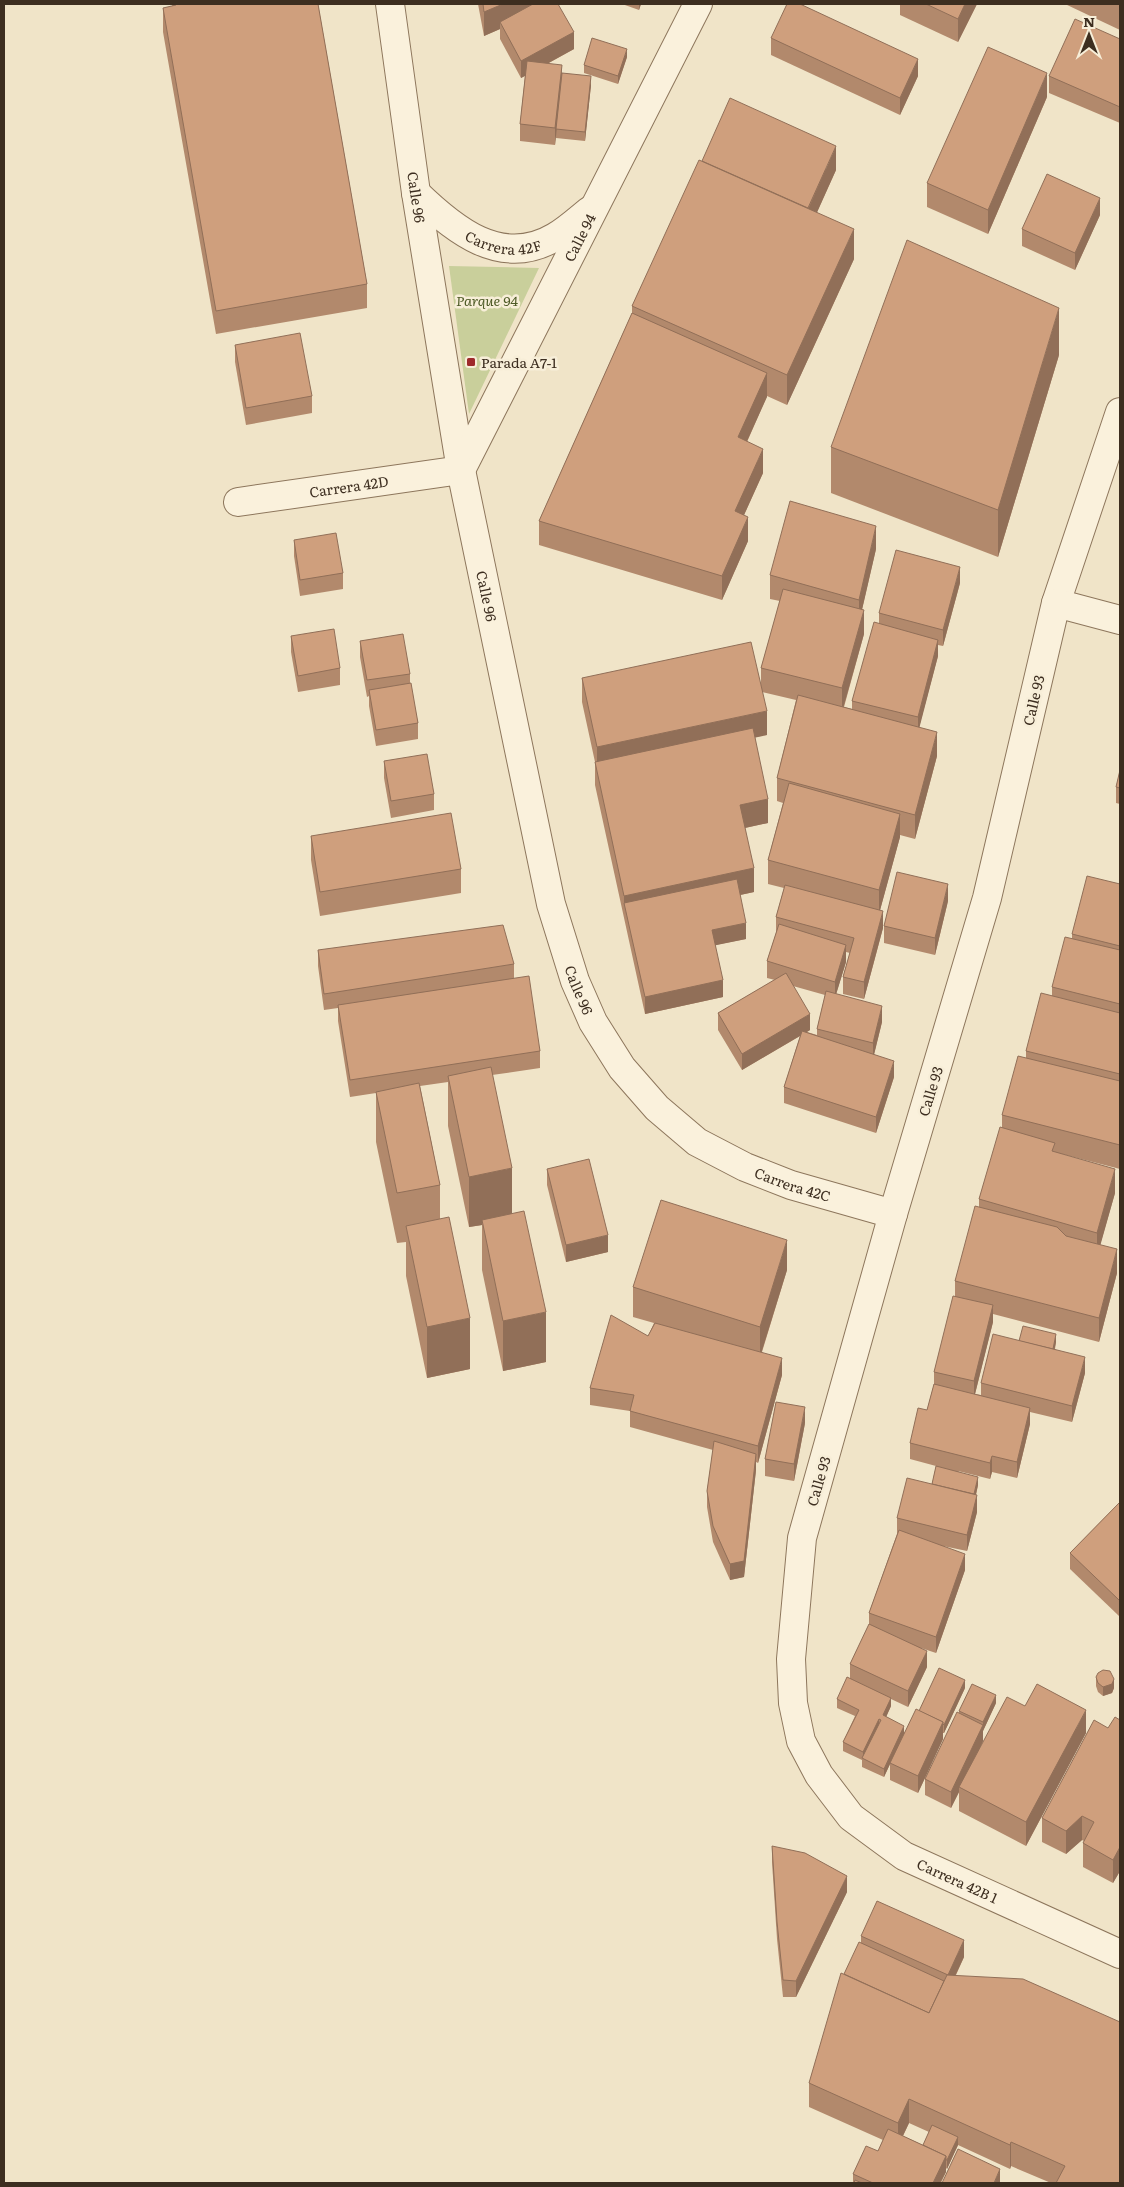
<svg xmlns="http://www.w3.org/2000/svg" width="1124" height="2187" font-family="Literata,serif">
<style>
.green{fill:#c9cf9b}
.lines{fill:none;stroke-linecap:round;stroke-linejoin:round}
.minor-casing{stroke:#8d765c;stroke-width:30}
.minor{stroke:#faf1dc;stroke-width:28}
.wall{fill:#b2896c;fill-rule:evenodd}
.shaded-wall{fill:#916f58}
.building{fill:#cf9f7d;stroke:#916f58}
.poi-dot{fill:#9e2a2b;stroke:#f7eed8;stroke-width:2}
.labels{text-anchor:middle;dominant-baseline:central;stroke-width:5;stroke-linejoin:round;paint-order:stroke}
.street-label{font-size:14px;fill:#3d2e20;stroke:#f7eed8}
.park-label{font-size:14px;font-style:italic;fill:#4d5a26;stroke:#f7eed8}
.poi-label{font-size:14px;fill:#3d2e20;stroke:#f7eed8;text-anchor:start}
</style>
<rect width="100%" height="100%" fill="#f0e4c8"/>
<path class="green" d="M449,266L539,268L469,414Z"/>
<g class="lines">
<g class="minor-casing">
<g id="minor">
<path id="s1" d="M390,4L416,193L461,470L551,904L575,981L593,1022L622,1068L657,1108L697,1142L745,1167L791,1185L893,1214"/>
<path id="s2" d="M416,193C453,229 501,269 555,237C567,230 578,220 589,211"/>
<path id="s3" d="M1120,412L1056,603L987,898L893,1214L802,1538L791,1659L793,1703L801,1741L819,1775L851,1817L904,1856L1120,1954"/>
<path id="s4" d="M461,470L698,4"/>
<path id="s5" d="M238,502L461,470"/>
<path d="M1056,603L1120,620"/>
</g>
</g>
<use href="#minor" class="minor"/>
</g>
<g class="wall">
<path d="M172,4H318L367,284V308L216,334L163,32V8L172,6Z"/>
<path d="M478,4H558L574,49L547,64L562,73L591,85L585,141L556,138V133L555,145L520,141V124L525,76L521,78L500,39V29L484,36Z"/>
<path d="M622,4H641L639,10Z"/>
<path d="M900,4H977L958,42L900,15Z"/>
<path d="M1065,4H1120V30Z"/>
<path d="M771,38L918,76L900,115L771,55Z"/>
<path d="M1120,39V123L1049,93V76Z"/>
<path d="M627,57L618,84L584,73V65Z"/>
<path d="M1047,97L988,234L927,207V183Z"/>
<path d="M702,161L836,170L817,212L854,259L787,405L767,396L747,442L763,473L744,515L748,541L722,600L539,545V521L632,313V306Z"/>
<path d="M1100,215L1075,270L1022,246V229Z"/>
<path d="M235,345L312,396V413L246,425L235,362Z"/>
<path d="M1059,355L998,557L831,493V447Z"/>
<path d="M294,540L343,573V589L300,596L294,556Z"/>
<path d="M876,549L862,609L864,634L844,707L852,709V701L879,624V613L960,583L943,646L938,645V656L919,727L937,756L915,839L900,835V837L880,910L883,928L864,999L843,994V977L850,953L846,952V962L836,994L882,1022L874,1054L894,1077L876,1133L784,1103V1087L800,1036L742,1070L718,1030V1013L775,980L767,978V961L776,933V917L784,888L768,884V860L783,803L777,801V778L796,700L762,692L767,735L755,737L768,823L745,828L754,892L740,895L746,939L715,945L723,997L645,1014L595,785V762L582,702V678L761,688V668L780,601L770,599V575ZM793,986L825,995L817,1029V1035L807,1032L810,1030Z"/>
<path d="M291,636L340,668V685L298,692L291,652Z"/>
<path d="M360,641L410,674V683L418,723V739L376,746L369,706V696L367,697L360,657Z"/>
<path d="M384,761L434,794V810L391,818L384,778Z"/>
<path d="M1120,770V804L1116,803V787Z"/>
<path d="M311,836L461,869V893L320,916L311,860Z"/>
<path d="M1120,884V1169L1062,1154L1115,1193L1100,1245L1117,1273L1099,1342L993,1314V1322L975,1394L981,1395V1383L1019,1341L1056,1342L1055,1349L1085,1373L1072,1422L1030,1412V1424L1017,1478L992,1472L990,1479L958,1471L978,1485L976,1495L977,1512L967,1551L943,1546L965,1570L936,1653L921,1648L927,1667L908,1707L891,1699V1706L886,1717L904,1733L919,1711L965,1688L944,1733H943V1739L918,1793L890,1780V1764L884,1777L862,1767V1760L843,1751V1742L855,1716L837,1708V1699L850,1679V1664L869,1625V1613L897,1534V1518L932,1484L936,1466L910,1459V1443L927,1410L934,1384V1372L955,1296V1281L979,1207V1199L1002,1128V1115L1026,1058V1051L1052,996V987L1072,938V934Z"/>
<path d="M948,901L935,955L884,943V926Z"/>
<path d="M318,950L514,964V978L540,1051V1068L492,1075L512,1214L546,1362L503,1371L482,1270V1225L469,1227L448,1126V1082L420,1086L440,1185V1219L470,1369L427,1378L406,1276V1242L397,1243L376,1142V1093L350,1097L338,1021V1008L324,1010L318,966Z"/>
<path d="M547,1169L608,1252L566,1262L547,1185Z"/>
<path d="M787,1270L762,1352L782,1375L758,1463L756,1462V1470L744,1577L730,1580L713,1542L707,1507V1491L713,1450L630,1427V1411L590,1405V1388L648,1336L654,1323L633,1317V1287Z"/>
<path d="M805,1423L794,1481L765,1476V1459Z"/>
<path d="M1120,1502L1119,1616L1070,1569V1553Z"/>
<path d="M1096,1677L1114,1688L1112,1693L1103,1696L1098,1692L1096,1686Z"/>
<path d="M996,1703L983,1731V1741L979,1750L1025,1706L1086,1733L1026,1846L959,1811V1792L951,1808L925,1795V1779L959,1713V1711Z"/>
<path d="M1120,1720V1871L1113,1883L1083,1867V1843L1084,1841L1082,1840L1066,1854L1042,1842V1818L1108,1728Z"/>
<path d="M772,1846L847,1892L796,1997H783L777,1939L772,1862Z"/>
<path d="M861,1936L964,1957L956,1975L1120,2183H1051L1011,2166L1010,2169L958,2145L947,2169L946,2168V2172L941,2183H853V2174L878,2151L883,2140L809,2107V2083L844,1974L861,1943ZM909,2123L929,2132L923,2145L903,2136Z"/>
</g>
<g class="shaded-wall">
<path d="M503,4H554L500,22V29L484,36V12Z"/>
<path d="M639,4H641L639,10Z"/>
<path d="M965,4H977L958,42V19Z"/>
<path d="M574,32V49L521,78V61Z"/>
<path d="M627,49V57L618,84V76Z"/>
<path d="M918,59V76L900,115V98Z"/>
<path d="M562,65V82L555,145V128Z"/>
<path d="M1047,73V97L988,234V210Z"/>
<path d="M591,76V85L585,141V132Z"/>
<path d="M836,146V170L806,237V214Z"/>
<path d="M1100,198V215L1075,270V253Z"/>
<path d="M854,229V259L787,405V375Z"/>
<path d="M1059,308V355L998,557V510Z"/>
<path d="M767,373V397L738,461V437Z"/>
<path d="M763,449V473L735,535V511Z"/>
<path d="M748,517V541L722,600V576Z"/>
<path d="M876,526V549L859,623V600Z"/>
<path d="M960,567V583L943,646V630Z"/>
<path d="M864,610V634L842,712V688Z"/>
<path d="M938,640V656L918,733V717Z"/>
<path d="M767,711V735L597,771V747Z"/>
<path d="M937,732V756L915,839V815Z"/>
<path d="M768,799V823L740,829V805Z"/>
<path d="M900,814V837L879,914V890Z"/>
<path d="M754,868V892L628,919L624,903V896Z"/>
<path d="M948,884V901L935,955V938Z"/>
<path d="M883,911V928L864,999V982Z"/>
<path d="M746,923V939L712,946V930Z"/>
<path d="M846,945V962L835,998V982Z"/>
<path d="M723,980V997L645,1014V997Z"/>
<path d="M882,1006V1022L873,1059V1043Z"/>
<path d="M810,1014V1030L742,1070V1054Z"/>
<path d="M894,1061V1077L876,1133V1117Z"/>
<path d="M512,1168V1218L482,1220V1225L469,1227V1177Z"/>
<path d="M1115,1169V1193L1097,1257V1233Z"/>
<path d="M608,1235V1252L566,1262V1245Z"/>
<path d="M787,1240V1270L760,1357V1327Z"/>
<path d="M1117,1249V1273L1099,1342V1318Z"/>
<path d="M993,1305V1322L974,1398V1381Z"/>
<path d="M546,1312V1362L503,1371V1321Z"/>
<path d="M470,1318V1369L427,1378V1327Z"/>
<path d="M1056,1334V1342L1051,1365V1356Z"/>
<path d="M1085,1357V1373L1072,1422V1406Z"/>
<path d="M782,1358V1375L758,1463V1446Z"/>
<path d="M805,1407V1423L794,1481V1464Z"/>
<path d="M1030,1408V1424L1017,1478V1462Z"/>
<path d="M756,1454V1470L744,1577L730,1580V1564Z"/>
<path d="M992,1456V1472L990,1479V1463Z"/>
<path d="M978,1477V1485L973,1507V1499Z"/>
<path d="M977,1495V1512L967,1551V1535Z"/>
<path d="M965,1554V1570L936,1653V1637Z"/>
<path d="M1120,1598V1615L1119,1616V1600Z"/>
<path d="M927,1651V1667L908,1707V1691Z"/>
<path d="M1114,1679V1688L1112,1693L1103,1696V1687Z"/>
<path d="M965,1680V1688L944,1733V1725Z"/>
<path d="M996,1695V1703L983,1731V1741L961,1788L959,1787V1792L951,1808V1792L983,1725V1722Z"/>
<path d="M891,1698V1706L883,1724V1715Z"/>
<path d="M1086,1710V1733L1026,1846V1822Z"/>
<path d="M879,1719V1727L863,1759V1752Z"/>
<path d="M943,1722V1739L918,1793V1776Z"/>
<path d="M904,1726V1734L884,1777V1769Z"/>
<path d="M1082,1816V1840L1066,1854V1831Z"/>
<path d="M1120,1847V1871L1113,1883V1860Z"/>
<path d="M847,1876V1892L796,1997V1981Z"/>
<path d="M964,1940V1957L948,1991V1975Z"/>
<path d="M909,2099V2123L898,2146V2123Z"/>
<path d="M958,2137V2145L947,2169V2160Z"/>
<path d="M1011,2142V2166L1010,2169V2145Z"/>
<path d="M946,2156V2172L940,2183H933Z"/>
<path d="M1000,2169V2183H994Z"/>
</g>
<g class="building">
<path d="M176,4H318L367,284L216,311L163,8L176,5Z"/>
<path d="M483,4H503L484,12Z"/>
<path d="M533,4H558L574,32L521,61L500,22Z"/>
<path d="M787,4H800L918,59L900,98L771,38Z"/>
<path d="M926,4H965L958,19Z"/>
<path d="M1075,19L1120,39V107L1049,76Z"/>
<path d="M592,38L627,49L618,76L584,65Z"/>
<path d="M988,47L1047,73L988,210L927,183Z"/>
<path d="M527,61L562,65L555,128L520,124Z"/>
<path d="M562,73L591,76L585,132L556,129Z"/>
<path d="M730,98L836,146L808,208L702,161Z"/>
<path d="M699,160L854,229L787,375L632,306Z"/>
<path d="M1047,174L1100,198L1075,253L1022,229Z"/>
<path d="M907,240L1059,308L998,510L831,447Z"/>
<path d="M632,313L767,373L738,437L763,449L735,511L748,517L722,576L539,521Z"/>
<path d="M300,333L312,396L246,408L235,345Z"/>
<path d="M790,501L876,526L859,600L770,575Z"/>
<path d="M336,533L343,573L300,580L294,540Z"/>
<path d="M896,550L960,567L943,630L879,613Z"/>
<path d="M783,589L864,610L842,688L761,668Z"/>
<path d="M874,622L938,640L918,717L852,701Z"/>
<path d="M334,629L340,668L298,676L291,636Z"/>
<path d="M403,634L410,674L367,680L360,641Z"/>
<path d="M751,642L767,711L597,747L582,678Z"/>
<path d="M411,683L418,723L376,730L369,690Z"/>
<path d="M798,695L937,732L915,815L777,778Z"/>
<path d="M753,728L768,799L740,805L754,868L624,896L595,762Z"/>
<path d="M427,754L434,794L391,801L384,761Z"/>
<path d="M1120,770V788L1116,787Z"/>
<path d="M789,783L900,814L879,890L768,860Z"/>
<path d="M451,813L461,869L320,892L311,836Z"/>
<path d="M897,872L948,884L935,938L884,926Z"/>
<path d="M1087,876L1120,884V946L1072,934Z"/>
<path d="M737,879L746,923L712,930L723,980L645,997L624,903Z"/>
<path d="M785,885L883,911L864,982L843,977L854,938L776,917Z"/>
<path d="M779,924L846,945L835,982L767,961Z"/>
<path d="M503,925L514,964L324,994L318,950Z"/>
<path d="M1065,937L1120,950V1004L1052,987Z"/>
<path d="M786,973L810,1014L742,1054L718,1013Z"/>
<path d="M529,976L540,1051L350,1080L338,1005Z"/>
<path d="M826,991L882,1006L873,1043L817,1029Z"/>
<path d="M1041,993L1120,1013V1074L1026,1051Z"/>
<path d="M802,1031L894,1061L876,1117L784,1087Z"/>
<path d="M1018,1056L1120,1081V1145L1002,1115Z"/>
<path d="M491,1067L512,1168L469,1177L448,1076Z"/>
<path d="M419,1083L440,1185L397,1193L376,1092Z"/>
<path d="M1000,1127L1055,1143L1052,1151L1115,1169L1097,1233L979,1199Z"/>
<path d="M589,1159L608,1235L566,1245L547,1169Z"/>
<path d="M661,1200L787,1240L760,1327L633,1287Z"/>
<path d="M975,1206L1057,1227L1066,1236L1117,1249L1099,1318L955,1281Z"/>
<path d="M524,1211L546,1312L503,1321L482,1220Z"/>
<path d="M449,1217L470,1318L427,1327L406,1226Z"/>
<path d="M953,1296L993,1305L974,1381L934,1372Z"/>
<path d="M611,1315L648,1336L655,1323L782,1358L758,1446L630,1411L634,1395L590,1388Z"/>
<path d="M1023,1326L1056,1334L1053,1349L1019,1341Z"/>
<path d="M993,1334L1085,1357L1072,1406L981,1383Z"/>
<path d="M934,1384L1030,1408L1017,1462L992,1456L990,1463L910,1443L918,1408L927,1410Z"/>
<path d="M776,1402L805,1407L794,1464L765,1459Z"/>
<path d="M714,1441L756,1454L744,1561L730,1564L713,1526L707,1491Z"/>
<path d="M936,1466L978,1477L974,1494L932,1484Z"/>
<path d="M907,1478L977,1495L967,1535L897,1518Z"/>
<path d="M1120,1502V1598L1119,1600L1070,1553Z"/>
<path d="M899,1530L965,1554L936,1637L869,1613Z"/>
<path d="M869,1624L927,1651L908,1691L850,1664Z"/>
<path d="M939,1668L965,1680L944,1725L943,1724V1722L919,1711Z"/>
<path d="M1103,1670L1110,1671L1114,1679L1112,1684L1103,1687L1098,1683L1096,1677L1098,1673Z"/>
<path d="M847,1677L891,1698L883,1715L904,1726L884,1769L862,1758L881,1720L879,1719L863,1752L843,1742L859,1710L837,1699Z"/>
<path d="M972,1684L996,1695L983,1722L959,1711Z"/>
<path d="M1037,1684L1086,1710L1026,1822L959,1787L1007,1697L1025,1706Z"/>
<path d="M916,1709L943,1722L918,1776L890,1763Z"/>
<path d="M957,1712L983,1725L951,1792L925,1779Z"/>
<path d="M1115,1717L1120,1720V1847L1113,1860L1083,1843L1094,1822L1082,1816L1066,1831L1042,1818L1094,1720L1108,1728Z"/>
<path d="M772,1846L805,1853L847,1876L796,1981L783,1980L777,1922Z"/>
<path d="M877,1901L964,1940L948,1975L861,1936Z"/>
<path d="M859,1942L944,1981L929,2013L844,1974Z"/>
<path d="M841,1973L929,2013L947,1975L1023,1979L1120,2022V2183H1056L1065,2166L1011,2142L1010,2145L909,2099L898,2123L809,2083Z"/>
<path d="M932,2125L958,2137L947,2160H946V2156L923,2145Z"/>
<path d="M888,2129L946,2156L933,2183H873L853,2174L866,2146L878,2151Z"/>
<path d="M958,2149L1000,2169L994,2183H942Z"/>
<path d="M855,2180L862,2183H854Z"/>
</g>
<rect class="poi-dot" x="466" y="357" width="10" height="10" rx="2.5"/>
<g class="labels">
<g class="street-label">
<text stroke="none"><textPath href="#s1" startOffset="195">Calle 96</textPath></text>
<text stroke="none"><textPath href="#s2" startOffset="104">Carrera 42F</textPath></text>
<text stroke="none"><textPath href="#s4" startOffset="261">Calle 94</textPath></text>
<text stroke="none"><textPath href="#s5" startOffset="112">Carrera 42D</textPath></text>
<text stroke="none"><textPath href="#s1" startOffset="600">Calle 96</textPath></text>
<text transform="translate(1033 700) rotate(-77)">Calle 93</text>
<text stroke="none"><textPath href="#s1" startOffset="1005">Calle 96</textPath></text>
<text transform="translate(930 1091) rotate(-73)">Calle 93</text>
<text stroke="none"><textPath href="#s1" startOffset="1305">Carrera 42C</textPath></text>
<text transform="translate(818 1481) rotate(-74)">Calle 93</text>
<text stroke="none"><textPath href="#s3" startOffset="1591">Carrera 42B 1</textPath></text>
</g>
<g class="park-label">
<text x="487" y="300">Parque 94</text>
</g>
<g class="poi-label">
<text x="481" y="362">Parada A7-1</text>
</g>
</g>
<rect width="1124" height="2187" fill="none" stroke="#3d2e20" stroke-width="10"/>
<g transform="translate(1089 35)" stroke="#f7eed8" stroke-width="4" paint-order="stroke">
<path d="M0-4L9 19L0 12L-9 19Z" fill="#3d2e20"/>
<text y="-8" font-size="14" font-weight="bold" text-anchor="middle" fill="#3d2e20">N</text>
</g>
</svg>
